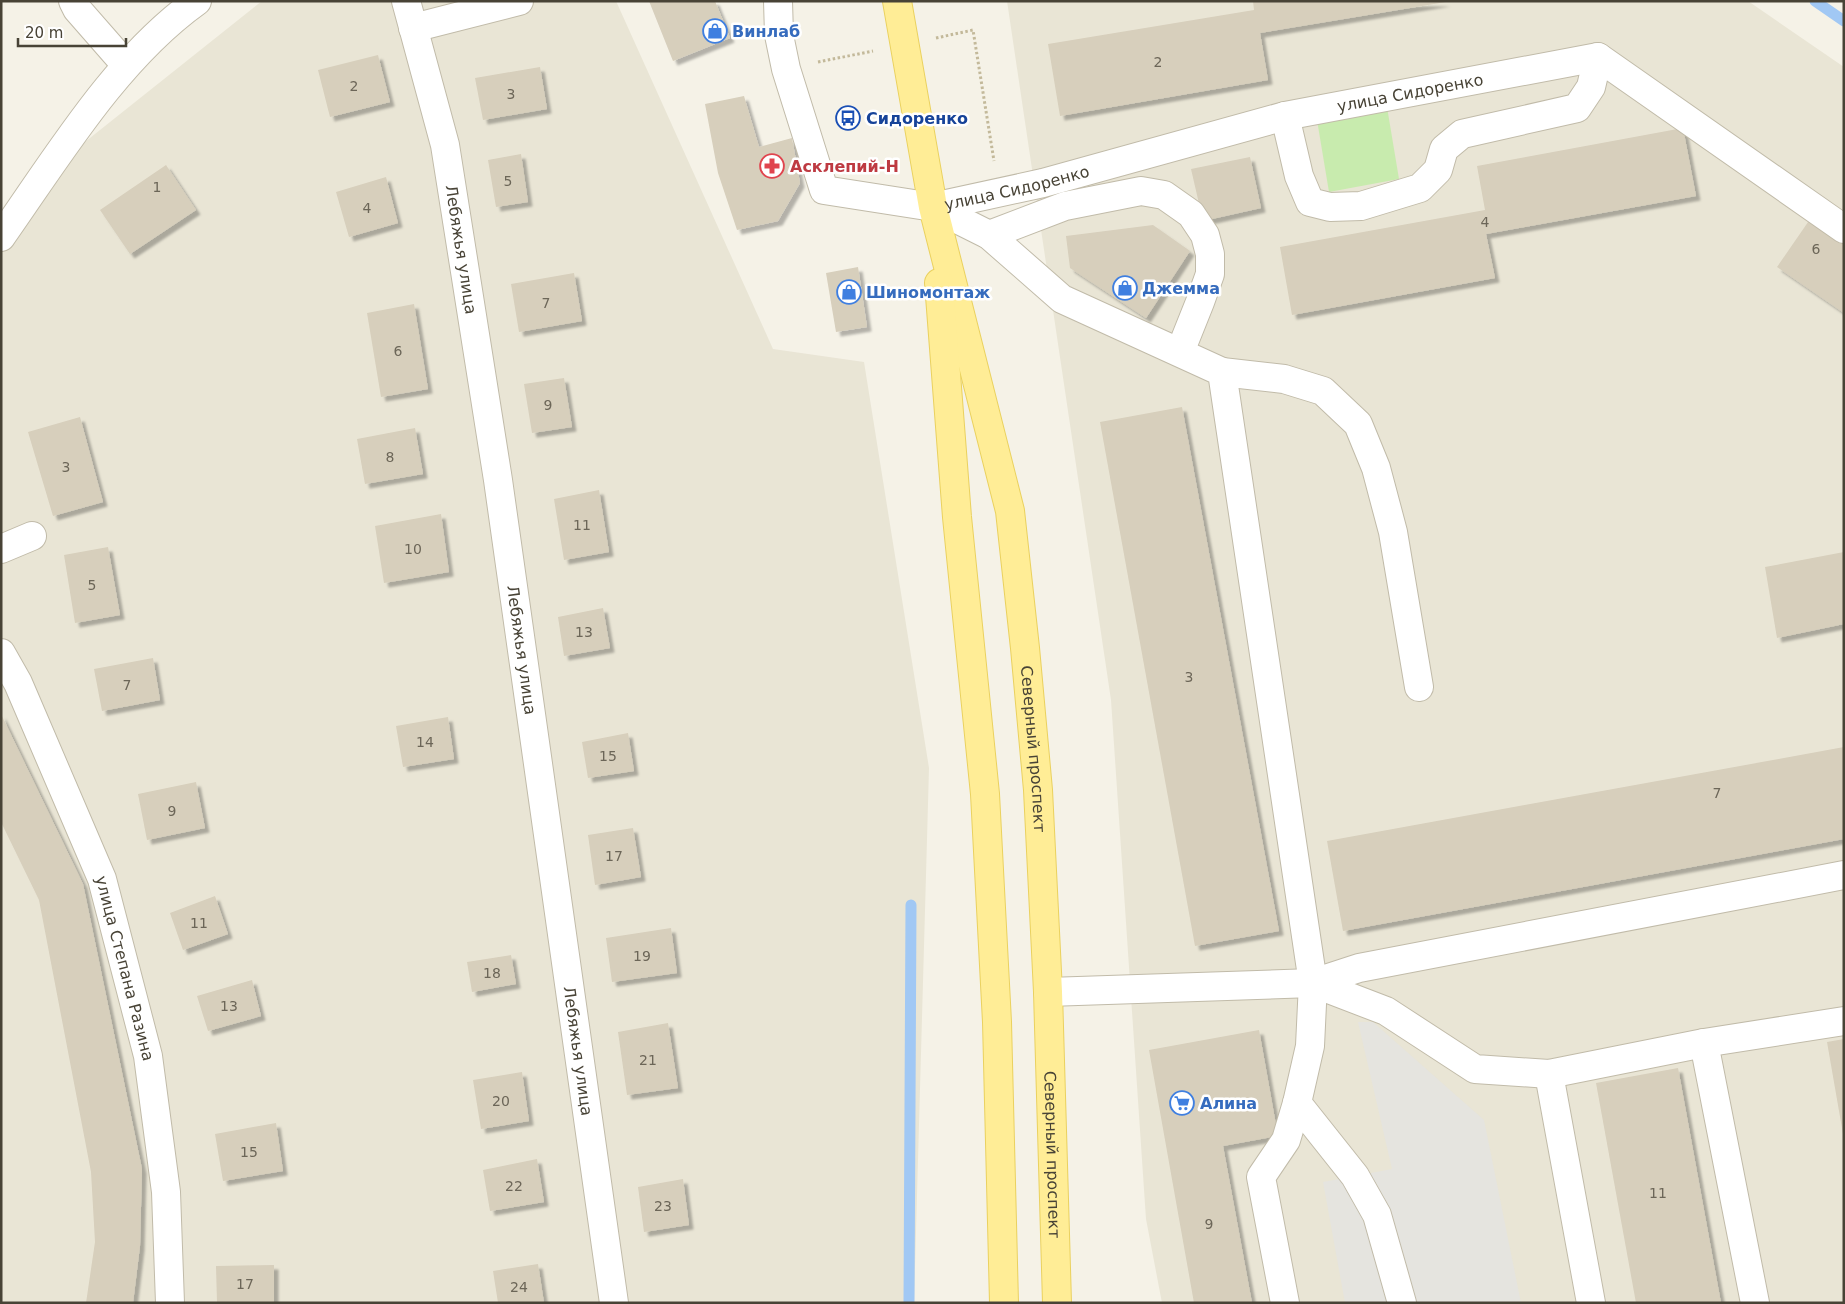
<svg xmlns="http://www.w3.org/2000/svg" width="1845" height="1304" font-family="'DejaVu Sans',sans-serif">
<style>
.residential{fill:#e9e5d5}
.green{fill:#c8ebae}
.parking{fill:#e5e4df}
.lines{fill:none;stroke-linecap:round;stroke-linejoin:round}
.stream{stroke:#a1c8f4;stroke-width:11}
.building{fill:#d7cfbc;filter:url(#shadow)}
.minor-casing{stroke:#c1bba9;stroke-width:30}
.major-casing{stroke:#ead15f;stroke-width:30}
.path{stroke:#c3b99a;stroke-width:3;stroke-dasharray:2.5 2.5;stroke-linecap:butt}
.minor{stroke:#fff;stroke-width:28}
.major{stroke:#ffed96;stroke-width:28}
.labels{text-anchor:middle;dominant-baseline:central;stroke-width:5;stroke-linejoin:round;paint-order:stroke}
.number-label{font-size:14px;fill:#6c6658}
.shop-label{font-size:16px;font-weight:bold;fill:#366cbe;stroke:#fff;text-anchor:start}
.street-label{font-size:16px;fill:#484336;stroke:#fff}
.transit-label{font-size:16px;font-weight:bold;fill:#164399;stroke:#fff;text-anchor:start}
.health-label{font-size:16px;font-weight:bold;fill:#be3a42;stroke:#fff;text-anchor:start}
</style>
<defs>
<filter id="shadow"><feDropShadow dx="4.5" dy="4.5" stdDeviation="1" flood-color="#0004"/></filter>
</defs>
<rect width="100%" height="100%" fill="#f5f2e7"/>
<g class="residential">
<path d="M262,1H616L773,349L864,362L929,768L914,1303H1V235L46,173Z"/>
<path d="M1007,1H1748L1844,67V1303H1162L1146,1219L1111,700Z"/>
</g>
<path class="green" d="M1387,107L1399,179L1329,192L1317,120Z"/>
<path class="parking" d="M1358,1022H1373L1484,1120L1521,1303H1345L1323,1182L1392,1169Z"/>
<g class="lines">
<g class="stream">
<path d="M1815,1L1844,21"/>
<path d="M909,1303L911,905"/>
</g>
</g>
<g class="building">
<path d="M649,1H715L730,38L673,61Z"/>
<path d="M1253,1L1446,2L1260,33L1268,80L1060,116L1048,44L1254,10Z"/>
<path d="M378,55L390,102L330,117L318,70Z"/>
<path d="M540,67L547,109L483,120L475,78Z"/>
<path d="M744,96L759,147L792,138L800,183L778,221L737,230L718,173L705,104Z"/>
<path d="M1683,128L1696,196L1486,234L1495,278L1292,315L1280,247L1485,210L1477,166Z"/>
<path d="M521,154L528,202L496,207L488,160Z"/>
<path d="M1250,157L1261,208L1203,221L1191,169Z"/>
<path d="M166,165L196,210L130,254L100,210Z"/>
<path d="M386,177L398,223L349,237L336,192Z"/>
<path d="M1815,212L1844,232V313L1777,267Z"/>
<path d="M1153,225L1190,251L1146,318L1070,268L1066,236Z"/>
<path d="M858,267L867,327L836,332L826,273Z"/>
<path d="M574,273L582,321L519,332L511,284Z"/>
<path d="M414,304L428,389L381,397L367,313Z"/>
<path d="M564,378L572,427L532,433L524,384Z"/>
<path d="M1182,407L1279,931L1195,946L1100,422Z"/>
<path d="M80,417L103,502L53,516L28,432Z"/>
<path d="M415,428L423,474L365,484L357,439Z"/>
<path d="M599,490L609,552L564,560L554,499Z"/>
<path d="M441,514L449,572L384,583L375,526Z"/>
<path d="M108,547L120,615L75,623L64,555Z"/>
<path d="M1844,552V624L1777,638L1765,567Z"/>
<path d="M603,608L610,648L564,656L558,617Z"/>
<path d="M153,658L160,700L102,711L94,669Z"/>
<path d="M1,714L83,884L142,1169L140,1246L133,1303H86L95,1242L91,1172L39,900L1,822Z"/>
<path d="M448,717L454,759L403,767L396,726Z"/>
<path d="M628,733L634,771L588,778L582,742Z"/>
<path d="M1844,747V839L1343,931L1327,841Z"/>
<path d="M196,782L205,828L147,840L138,794Z"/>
<path d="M633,828L641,877L595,885L588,835Z"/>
<path d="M215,896L228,934L183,950L170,913Z"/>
<path d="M671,928L677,973L612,982L606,938Z"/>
<path d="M511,955L516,984L472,992L467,962Z"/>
<path d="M252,980L261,1016L208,1031L197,996Z"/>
<path d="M668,1023L678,1088L627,1095L618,1032Z"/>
<path d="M1259,1030L1278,1136L1223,1146L1252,1303H1194L1149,1050Z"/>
<path d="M1844,1039V1134H1843L1827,1042Z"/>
<path d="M1678,1068L1721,1303H1636L1596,1083Z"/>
<path d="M522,1072L529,1121L481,1129L473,1080Z"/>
<path d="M276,1123L283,1171L223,1181L215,1134Z"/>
<path d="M537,1159L544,1202L490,1211L483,1170Z"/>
<path d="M683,1179L689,1225L644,1232L638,1187Z"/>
<path d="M538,1264L544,1303H498L493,1271Z"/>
<path d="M274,1265V1303H217L216,1266Z"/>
</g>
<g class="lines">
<g class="minor-casing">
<g id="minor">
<path d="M73,1L77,9L126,65"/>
<path id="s1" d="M406,1L445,145L498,480L614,1303"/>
<path d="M778,1L779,35L786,69L824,190L933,207L989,235L1062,299L1222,372L1313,983L1310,1046L1297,1103L1286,1140L1261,1177L1285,1303"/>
<path d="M413,28L519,1"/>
<path d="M1285,116L1299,176L1310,202L1330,207L1361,206L1420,188L1438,170L1444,149L1462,134L1577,108L1591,87L1598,57"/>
<path id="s2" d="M933,207L1043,183L1285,116L1598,57L1844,229"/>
<path d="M989,235L1065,206L1141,191L1164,195L1191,214L1205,235L1210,254V274L1200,302L1180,352"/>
<path d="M1,237C58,156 116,59 197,1"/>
<path d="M1222,372L1284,379L1323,391L1358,424L1376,468L1393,532L1419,687"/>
<path d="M1,549L32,536"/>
<path id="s3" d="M1,653L18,683L102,879L148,1056L166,1192L170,1303"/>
<path d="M1313,983L1386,1011L1475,1069L1549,1074L1704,1043L1844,1021"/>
<path d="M1048,992L1313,983L1359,968L1844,875"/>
<path d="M1704,1043L1755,1303"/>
<path d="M1549,1074L1591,1303"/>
<path d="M1297,1103L1355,1176L1377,1215L1402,1303"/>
</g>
</g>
<g class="major-casing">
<g id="major">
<path id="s4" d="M897,1L933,207L1010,511L1025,648L1038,790L1048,992L1057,1303"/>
<path d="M939,283L957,517L985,794L997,1022L1004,1303"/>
</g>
</g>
<g class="path">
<path d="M936,38L973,30L994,161"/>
<path d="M818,62L873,51"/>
</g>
<use href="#minor" class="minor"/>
<use href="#major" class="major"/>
</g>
<defs>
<g id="shop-ring" transform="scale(1.25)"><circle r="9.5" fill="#fff" stroke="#3f7fe0" stroke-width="1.5"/><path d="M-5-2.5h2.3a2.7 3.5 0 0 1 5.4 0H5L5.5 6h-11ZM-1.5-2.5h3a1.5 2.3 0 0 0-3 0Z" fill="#3f7fe0"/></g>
<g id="bus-ring" transform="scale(1.25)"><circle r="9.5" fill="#fff" stroke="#1a4fb4" stroke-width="1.5"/><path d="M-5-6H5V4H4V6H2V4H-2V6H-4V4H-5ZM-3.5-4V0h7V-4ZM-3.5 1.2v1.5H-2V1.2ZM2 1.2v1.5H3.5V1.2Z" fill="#1a4fb4"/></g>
<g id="pharmacy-ring" transform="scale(1.25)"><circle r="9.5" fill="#fff" stroke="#e0444e" stroke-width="1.5"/><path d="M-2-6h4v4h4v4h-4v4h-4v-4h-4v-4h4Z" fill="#e0444e"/></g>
<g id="supermarket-ring" transform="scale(1.25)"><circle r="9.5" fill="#fff" stroke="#3f7fe0" stroke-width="1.5"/><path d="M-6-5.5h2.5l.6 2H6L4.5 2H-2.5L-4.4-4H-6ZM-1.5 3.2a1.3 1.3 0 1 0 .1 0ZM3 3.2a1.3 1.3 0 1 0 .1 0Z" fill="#3f7fe0"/></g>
</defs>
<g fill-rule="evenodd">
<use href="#shop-ring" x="715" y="31"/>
<use href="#bus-ring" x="848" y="118"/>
<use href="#pharmacy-ring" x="772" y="166"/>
<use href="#shop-ring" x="1125" y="288"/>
<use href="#shop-ring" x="849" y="292"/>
<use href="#supermarket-ring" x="1182" y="1103"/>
</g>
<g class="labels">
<g class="number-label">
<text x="1158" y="62">2</text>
<text x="354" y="86">2</text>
<text x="511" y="94">3</text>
<text x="508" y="181">5</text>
<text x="157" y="187">1</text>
<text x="367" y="208">4</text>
<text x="1485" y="222">4</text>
<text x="1816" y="249">6</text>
<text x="546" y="303">7</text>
<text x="398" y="351">6</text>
<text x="548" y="405">9</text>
<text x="390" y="457">8</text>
<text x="66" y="467">3</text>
<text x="582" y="525">11</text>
<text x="413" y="549">10</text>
<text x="92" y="585">5</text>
<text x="584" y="632">13</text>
<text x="1189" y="677">3</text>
<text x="127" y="685">7</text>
<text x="425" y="742">14</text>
<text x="608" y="756">15</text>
<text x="1717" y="793">7</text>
<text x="172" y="811">9</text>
<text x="614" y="856">17</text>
<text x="199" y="923">11</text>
<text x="642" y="956">19</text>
<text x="492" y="973">18</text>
<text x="229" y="1006">13</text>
<text x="648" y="1060">21</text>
<text x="501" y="1101">20</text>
<text x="249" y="1152">15</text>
<text x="514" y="1186">22</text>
<text x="1658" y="1193">11</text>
<text x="663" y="1206">23</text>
<text x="1209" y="1224">9</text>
<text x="245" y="1284">17</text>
<text x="519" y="1287">24</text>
</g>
<g class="shop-label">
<text x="732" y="31">Винлаб</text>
<text x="1142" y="288">Джемма</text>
<text x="866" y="292">Шиномонтаж</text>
<text x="1200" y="1103">Алина</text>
</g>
<g class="street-label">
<text stroke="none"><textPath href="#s2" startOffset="491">улица Сидоренко</textPath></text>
<text stroke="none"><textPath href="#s2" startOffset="86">улица Сидоренко</textPath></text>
<text stroke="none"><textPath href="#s1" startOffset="255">Лебяжья улица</textPath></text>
<text stroke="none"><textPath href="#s1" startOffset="660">Лебяжья улица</textPath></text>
<text stroke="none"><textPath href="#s4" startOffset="762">Северный проспект</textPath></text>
<text stroke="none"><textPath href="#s3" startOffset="340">улица Степана Разина</textPath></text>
<text stroke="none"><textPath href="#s1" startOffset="1065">Лебяжья улица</textPath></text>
<text stroke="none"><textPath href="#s4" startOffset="1168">Северный проспект</textPath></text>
</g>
<g class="transit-label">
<text x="866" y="118">Сидоренко</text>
</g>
<g class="health-label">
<text x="790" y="166">Асклепий-Н</text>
</g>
</g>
<rect width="1845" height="1304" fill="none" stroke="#484336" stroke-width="5"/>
<path d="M18 38v8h108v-8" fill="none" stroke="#484336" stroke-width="2.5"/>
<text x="25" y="38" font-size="15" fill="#484336" stroke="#ffffff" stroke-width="4" paint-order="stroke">20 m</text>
</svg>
